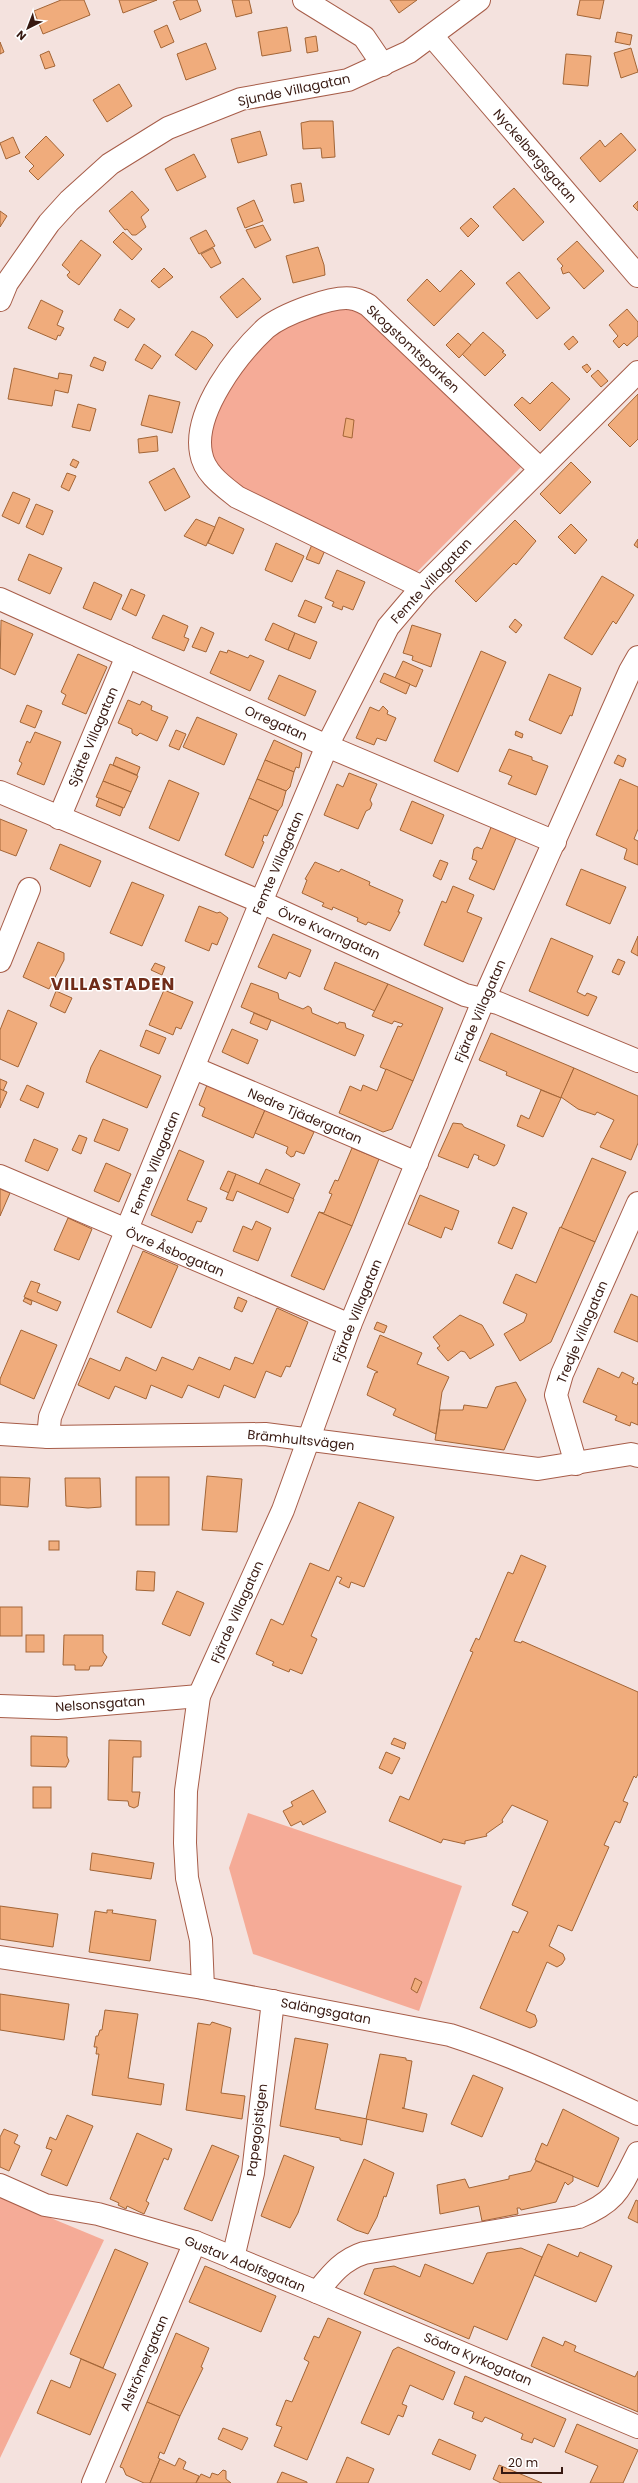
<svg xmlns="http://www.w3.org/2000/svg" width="638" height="2483" font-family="Poppins,sans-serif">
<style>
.green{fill:#f5ab97}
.building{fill:#f0ac7c;stroke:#a36536}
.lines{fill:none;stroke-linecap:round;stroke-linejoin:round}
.minor-casing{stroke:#a75d49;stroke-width:24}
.tertiary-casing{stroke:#a75d49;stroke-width:24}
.minor{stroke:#fff;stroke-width:22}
.tertiary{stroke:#fff;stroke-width:22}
.labels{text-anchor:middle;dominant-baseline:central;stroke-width:3;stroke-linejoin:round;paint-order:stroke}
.street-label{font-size:13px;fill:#371911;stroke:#fff}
.district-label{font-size:17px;font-weight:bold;letter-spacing:1px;fill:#702c19;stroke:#fff}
</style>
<rect width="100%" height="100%" fill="#f4e2de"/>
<g class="green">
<path d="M351,306L364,312L524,464L415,574L242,491L222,475L208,451L218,401L270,333L302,316Z"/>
<path d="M248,1813L462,1886L419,2011L253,1954L229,1868Z"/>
<path d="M0,2197L104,2240L0,2458Z"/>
</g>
<g class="building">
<path d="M61,0H84L90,15L43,34L34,11Z"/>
<path d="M119,0H157L123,13Z"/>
<path d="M178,0H197L201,11L180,20L173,2Z"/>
<path d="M232,0H249L252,13L236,17Z"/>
<path d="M390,0H417L399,13Z"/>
<path d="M580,0H604L600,19L577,15Z"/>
<path d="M167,25L174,42L161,48L154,31Z"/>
<path d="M287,27L291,51L262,56L258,32Z"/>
<path d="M617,32L632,35L630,45L615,42Z"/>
<path d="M316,36L318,51L307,53L305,38Z"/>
<path d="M0,42L4,52L0,54Z"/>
<path d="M206,43L216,69L186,80L177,54Z"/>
<path d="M631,48L638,72L621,78L614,53Z"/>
<path d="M49,51L55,66L45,69L40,55Z"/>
<path d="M566,54L591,56L588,86L563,84Z"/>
<path d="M119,84L132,106L107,122L93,100Z"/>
<path d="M310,121H333L335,157L322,158L321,148L303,149L301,123Z"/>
<path d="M260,131L267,155L238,163L231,139Z"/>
<path d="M621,133L636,150L600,182L580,158L600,140L605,147Z"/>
<path d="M46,136L64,155L38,180L29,171L34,166L25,157Z"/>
<path d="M13,137L20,153L6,159L0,143Z"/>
<path d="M194,154L206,177L177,191L165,169Z"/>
<path d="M301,183L304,201L294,203L291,185Z"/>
<path d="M514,188L544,222L523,241L493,207Z"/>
<path d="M132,191L149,210L141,217L146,227L136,235H132L127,229L125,230L109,211Z"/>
<path d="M254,200L263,221L245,228L237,208Z"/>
<path d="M638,201V211L633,206Z"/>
<path d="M0,211L7,216L0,227Z"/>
<path d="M471,218L479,226L468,237L460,228Z"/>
<path d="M263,225L271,240L255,248L246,230Z"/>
<path d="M206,230L215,246L199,254L190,238Z"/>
<path d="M123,232L142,249L132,260L113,242Z"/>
<path d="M81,240L101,255L79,285L69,278L67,275L70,272L62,265Z"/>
<path d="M577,241L604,271L584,289L569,272L563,274L561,268L563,266L557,259Z"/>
<path d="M318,247L324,265L325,275L293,283L286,256Z"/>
<path d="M213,248L221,263L211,268L201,254Z"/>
<path d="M164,268L173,277L159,288L151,281Z"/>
<path d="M461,270L475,284L434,326L407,300L427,279L440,292Z"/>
<path d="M519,272L550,308L537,319L506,283Z"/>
<path d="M243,278L261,299L237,318L220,297Z"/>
<path d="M41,300L63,311L57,325L64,328L60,336L58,335L56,340L28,328Z"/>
<path d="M120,309L135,319L128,328L114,320Z"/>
<path d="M627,309L638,322V336L627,346L624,343L619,348L613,341L618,336L609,325Z"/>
<path d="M192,331L206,338L213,345L196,370L175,355Z"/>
<path d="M483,332L504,351L502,352L506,355L485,376L462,354Z"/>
<path d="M458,333L471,345L459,358L446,345Z"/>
<path d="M573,336L578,342L569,350L564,344Z"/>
<path d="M144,344L161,356L152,369L135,360Z"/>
<path d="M94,357L106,362L103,371L90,366Z"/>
<path d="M587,364L591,369L587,373L582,367Z"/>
<path d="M14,368L58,379L59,373L72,375L68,393L55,390L52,406L8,399Z"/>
<path d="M598,370L608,381L601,387L591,376Z"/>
<path d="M552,382L570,399L540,431L514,405L522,397L530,404Z"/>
<path d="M638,394V439L630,447L608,425Z"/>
<path d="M149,395L180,402L172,433L141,425Z"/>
<path d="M78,404L96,409L90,431L72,427Z"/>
<path d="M346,418L354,420L352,438L343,436Z"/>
<path d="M157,436L158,451L139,453L138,439Z"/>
<path d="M73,459L79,462L76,468L70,465Z"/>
<path d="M571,462L591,482L560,514L540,494Z"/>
<path d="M174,468L190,497L165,511L149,482Z"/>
<path d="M67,473L76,476L69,491L61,487Z"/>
<path d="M13,492L30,499L19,524L2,516Z"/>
<path d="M36,504L53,511L43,535L26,527Z"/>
<path d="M219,517L244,529L233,554L208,543Z"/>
<path d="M196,519L215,527L206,546L184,536Z"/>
<path d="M515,520L536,541L516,565L514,563L476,602L455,581Z"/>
<path d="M571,524L587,540L575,554L558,537Z"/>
<path d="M638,539V548L634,545Z"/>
<path d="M313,542L326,548L319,564L306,559Z"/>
<path d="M276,543L304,556L292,582L265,570Z"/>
<path d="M29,554L62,568L50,594L18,580Z"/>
<path d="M337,570L365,582L353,610L343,606L342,610L332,606L334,602L325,598Z"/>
<path d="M602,576L634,595L616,624L613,621L592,655L564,638Z"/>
<path d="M94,582L122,595L111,620L83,608Z"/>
<path d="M131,589L145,595L136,616L122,609Z"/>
<path d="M305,600L322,607L315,623L298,616Z"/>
<path d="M163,615L188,626L184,637L189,639L184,651L152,638Z"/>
<path d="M515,619L522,625L516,633L509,627Z"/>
<path d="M1,620L33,634L15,675L0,668Z"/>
<path d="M273,623L295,633L288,650L265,640Z"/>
<path d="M412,625L441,634L431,667L412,660L413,656L403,653Z"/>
<path d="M201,627L214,633L206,652L192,647Z"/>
<path d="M295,633L317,642L310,659L288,650Z"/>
<path d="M228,650L248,658L250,655L264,661L250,691L210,673L220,651L227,653Z"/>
<path d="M481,651L506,662L458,772L434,761Z"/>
<path d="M78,654L107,667L86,714L62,704L66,695L61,692Z"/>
<path d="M403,661L423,670L416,687L395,678Z"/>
<path d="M384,673L410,684L406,694L380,682Z"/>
<path d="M549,674L581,688L572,716L570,715L561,734L529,720Z"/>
<path d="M279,675L316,691L305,716L268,699Z"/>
<path d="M128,700L140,705L142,701L152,706L151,710L168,717L157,741L140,733L137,736L132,733V729L118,723Z"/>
<path d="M27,705L42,711L35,728L20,722Z"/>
<path d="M383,706L388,711L387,714L396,718L386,741L377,738L374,745L356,738L370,707L379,711Z"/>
<path d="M197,717L237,734L224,765L183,747Z"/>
<path d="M176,730L186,734L179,750L169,746Z"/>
<path d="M516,731L523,734L522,738L515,735Z"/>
<path d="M35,732L61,742L44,785L17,774L22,763L19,761L27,741L30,743Z"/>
<path d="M274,740L302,753L299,768L296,767L294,772L265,760Z"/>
<path d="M509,749L532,757V760L548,766L536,795L508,784L512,776L499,771Z"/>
<path d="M618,755L626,759L623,767L614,763Z"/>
<path d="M116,757L140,767L137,775L113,765Z"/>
<path d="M265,760L294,772L290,787L286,791L257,779Z"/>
<path d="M110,764L138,776L131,792L103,781Z"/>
<path d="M349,773L377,784L370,800L372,804L370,809L366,811L358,829L324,815L337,784L343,787Z"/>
<path d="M257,779L286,791L282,806L278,811L249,798Z"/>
<path d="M620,779L638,787V829L634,839L638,841V865L624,859L627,849L596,835Z"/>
<path d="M169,780L199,793L179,841L149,828Z"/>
<path d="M103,781L131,792L124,808L96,797Z"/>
<path d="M99,798L123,808L120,816L96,806Z"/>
<path d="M249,798L278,811L267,836L264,835L262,841L264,842L253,868L225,855Z"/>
<path d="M412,801L444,815L432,844L400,830Z"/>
<path d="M0,819L27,830L16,856L0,850Z"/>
<path d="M492,825L517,836L494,890L469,879L477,861L472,859L474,849L477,847L482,849Z"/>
<path d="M60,844L101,861L90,887L50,869Z"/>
<path d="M440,860L448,863L441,880L433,876Z"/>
<path d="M315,862L339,872L341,869L370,882L369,885L403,900L398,912H400L390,931L368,922L366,925L357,921L358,918L333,907L332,910L322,906L324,903L302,893L307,880L305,879Z"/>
<path d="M581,869L626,887L610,924L566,905Z"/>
<path d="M132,882L164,895L142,946L110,933Z"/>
<path d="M453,886L474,895L467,912L482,918L463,962L424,945L442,901L446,903Z"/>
<path d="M199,906L217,913L220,912L228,918L217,945L212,943L209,951L185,941Z"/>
<path d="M273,934L311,950L300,977L289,972L286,979L258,967Z"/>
<path d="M638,936V956L631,952Z"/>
<path d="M551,938L593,956L577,992L585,996L587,993L597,997L588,1016L529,991Z"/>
<path d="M38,942L64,953V960L49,989L23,977Z"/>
<path d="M618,959L625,962L619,975L612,972Z"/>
<path d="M335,962L388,984L375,1011L324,989Z"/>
<path d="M155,963L165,967L162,975L151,970Z"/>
<path d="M251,983L278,993L279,999L303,1009L308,1006L311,1008L312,1013L338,1024L339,1022L345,1023L346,1028L364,1035L355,1056L241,1007Z"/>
<path d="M388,984L443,1008L413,1081L380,1067L398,1026L401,1027L403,1024L394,1021L392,1024L372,1016Z"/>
<path d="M164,990L193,1002L181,1029L176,1027L173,1035L149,1025Z"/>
<path d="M56,991L72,998L65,1013L50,1006Z"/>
<path d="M8,1010L37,1023L18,1067L0,1059V1030Z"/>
<path d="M254,1013L271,1020L267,1030L250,1023Z"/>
<path d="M232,1029L258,1040L248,1064L222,1052Z"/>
<path d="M146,1030L166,1038L159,1054L140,1046Z"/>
<path d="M491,1033L574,1068L561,1098L506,1075L507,1072L479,1060Z"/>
<path d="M100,1050L161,1076L147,1108L86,1082L91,1067Z"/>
<path d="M574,1068L638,1096V1143L631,1160L600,1147L614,1120L597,1112L595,1115L578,1109L561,1097Z"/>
<path d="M386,1069L413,1081L392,1129L383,1132L339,1113L350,1086L361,1091L363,1085L377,1091Z"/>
<path d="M0,1079L7,1082L3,1091L0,1089Z"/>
<path d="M27,1085L44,1093L38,1108L20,1100Z"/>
<path d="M207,1085L265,1110L253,1138L202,1116L205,1108L199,1105Z"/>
<path d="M0,1089L7,1092L0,1108Z"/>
<path d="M541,1090L561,1098L543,1137L517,1126L521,1115L529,1119Z"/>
<path d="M265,1110L314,1132L304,1154L296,1151L294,1156L291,1157L286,1153L288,1147L255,1133Z"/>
<path d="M103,1119L128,1129L119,1151L94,1141Z"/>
<path d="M453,1123L462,1124L464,1127L505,1145L497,1164L494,1166L478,1159L479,1156L474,1154L468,1168L438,1156Z"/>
<path d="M79,1135L87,1138L81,1154L72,1150Z"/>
<path d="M34,1139L58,1149L48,1171L25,1161Z"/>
<path d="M352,1148L379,1159L352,1226L319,1212L324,1213L332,1194L329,1193L335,1180L338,1181Z"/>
<path d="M179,1150L204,1161L187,1200L207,1208L201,1222L197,1221L192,1233L151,1215Z"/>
<path d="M592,1158L626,1172L595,1242L561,1228Z"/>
<path d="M106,1163L131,1174L119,1202L94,1191Z"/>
<path d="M266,1169L300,1184L293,1199L259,1184Z"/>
<path d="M228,1171L236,1174L229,1193L220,1189Z"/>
<path d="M236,1174L294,1199L288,1213L237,1191L233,1201L226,1199Z"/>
<path d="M0,1189L10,1193L0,1216Z"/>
<path d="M420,1195L459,1211L452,1230L445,1227L441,1238L408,1224Z"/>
<path d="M513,1207L527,1213L512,1249L498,1243Z"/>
<path d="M319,1212L352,1226L324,1290L291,1276Z"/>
<path d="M68,1218L92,1229L79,1260L54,1250Z"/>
<path d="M256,1221L271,1228L258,1261L233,1251L243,1226L252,1230Z"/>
<path d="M560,1227L595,1242L551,1342L520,1361L504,1334L524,1322L527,1314L503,1303L516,1274L536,1283Z"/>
<path d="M143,1251L178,1266L151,1328L117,1312Z"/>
<path d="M31,1281L40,1284L37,1292L61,1302L57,1311L24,1297Z"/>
<path d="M631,1294L638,1297V1342L614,1332Z"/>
<path d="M238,1297L247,1301L242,1312L234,1308Z"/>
<path d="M25,1298L32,1301L31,1305L23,1301Z"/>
<path d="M277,1308L308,1322L290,1367L286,1366L281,1377L266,1371L255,1398L224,1385L219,1398L188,1385L182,1398L151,1385L146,1399L115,1386L109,1399L78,1385L90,1358L120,1371L126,1357L156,1371L162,1357L193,1370L199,1357L230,1370L235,1357L253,1364Z"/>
<path d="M460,1315L482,1325L494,1345L470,1359L465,1352L461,1351L448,1361L437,1348L440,1346L433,1337Z"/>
<path d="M377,1322L387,1326L384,1333L374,1329Z"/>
<path d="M21,1330L57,1345L34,1399L0,1384V1379Z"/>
<path d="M380,1335L422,1353L417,1364L449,1377L442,1392L436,1434L393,1415L396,1409L367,1395L375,1373L378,1372L367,1367Z"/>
<path d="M598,1368L619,1378L622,1372L634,1378L632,1383L637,1385L638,1382V1425L631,1422L630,1426L615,1420L617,1416L583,1402Z"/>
<path d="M516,1382L526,1400L504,1450L435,1440L440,1410H463L464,1405L487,1408L496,1387Z"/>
<path d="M207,1476L242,1479L237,1532L202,1530Z"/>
<path d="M0,1477L30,1478L28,1507L0,1505Z"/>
<rect x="136" y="1477" width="33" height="48"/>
<path d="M65,1478H100L101,1507L88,1508L66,1506Z"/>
<path d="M359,1502L394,1517L364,1587L351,1582L349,1588L339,1583L342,1578L337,1576L311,1636L317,1639L302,1674L290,1669L289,1672L272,1665L274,1662L256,1654L271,1619L283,1625L310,1563L329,1571Z"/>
<rect x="49" y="1541" width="10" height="9"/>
<path d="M521,1555L546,1566L514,1641L521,1643L522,1641L638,1692V1774L636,1778L634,1776L623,1801L628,1803L620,1823L615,1821L604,1845L609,1847L572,1931L558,1925L549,1946L563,1954L565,1959L562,1964L557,1967L547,1962L526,2011L535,2015L537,2021L535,2026L530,2028L480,2008L513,1931L518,1933L528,1912L512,1905L548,1821L512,1805L502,1820L503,1822L486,1834L487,1836L465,1841V1844L443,1839L441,1843L389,1821L400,1796L409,1800L473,1652L470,1651L476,1638L479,1640L508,1572L513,1574Z"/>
<path d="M137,1571L155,1572L154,1591L136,1590Z"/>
<path d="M177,1591L204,1603L190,1636L162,1624Z"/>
<rect x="0" y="1607" width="22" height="29"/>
<rect x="26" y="1635" width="18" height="17"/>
<path d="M64,1635H103V1652L107,1657L102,1666H90L89,1670H75V1665H63Z"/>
<path d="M31,1736L67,1737V1756L69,1761L66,1767L31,1766Z"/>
<path d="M394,1738L406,1743L404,1749L391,1744Z"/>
<path d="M109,1740L141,1741V1757H133L132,1792H140L138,1806L134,1808L129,1806L128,1801L108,1800Z"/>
<path d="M386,1752L400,1758L392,1774L379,1768Z"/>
<rect x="33" y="1787" width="18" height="21"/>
<path d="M313,1790L326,1812L303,1825L301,1821L291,1826L283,1811L293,1806L291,1802Z"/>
<path d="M92,1853L154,1863L151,1879L90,1870Z"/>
<path d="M0,1906L58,1914L53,1947L0,1939Z"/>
<path d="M107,1910H113L112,1913L156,1920L150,1961L89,1952L95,1911L107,1913Z"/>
<path d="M415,1978L422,1982L417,1993L411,1989Z"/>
<path d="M0,1994L69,2004L64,2040L0,2030Z"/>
<path d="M105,2010L138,2014L128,2078L164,2084L161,2105L92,2095L99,2054H96L97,2047H94L96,2036H98L100,2030H102Z"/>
<path d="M212,2022L231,2028L221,2093L245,2096L242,2119L186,2110L198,2023L210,2025Z"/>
<path d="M295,2038L328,2044L315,2109L367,2119L362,2145L340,2140V2138L280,2126Z"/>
<path d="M380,2054L406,2058V2060L412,2061L404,2108H402L427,2114L423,2132L366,2119Z"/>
<path d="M473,2075L503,2088L482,2137L451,2124Z"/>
<path d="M563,2109L619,2138L598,2187L535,2160L542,2143L547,2146Z"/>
<path d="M67,2115L93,2126L67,2186L41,2175L52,2150L46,2148L50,2137L56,2140Z"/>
<path d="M4,2129L18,2135L14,2143L20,2146L9,2171L0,2167V2137Z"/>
<path d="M137,2133L172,2149L168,2160L164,2158L146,2201L149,2203L144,2214L127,2206L126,2209L118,2205L119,2203L110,2199Z"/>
<path d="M212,2145L239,2156L212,2221L184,2209Z"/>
<path d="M284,2155L314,2167L298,2213L290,2228L261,2216Z"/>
<path d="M364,2159L394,2173L386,2197L384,2196L377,2217L368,2234L356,2230L337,2220Z"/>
<path d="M536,2161L573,2176V2181L568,2185L565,2182L556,2202L521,2210L520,2208H517L518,2214L482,2221L479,2206L440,2214L437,2185L465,2179L469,2188L509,2179V2176L531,2171Z"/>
<path d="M636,2200L638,2201V2223L628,2218Z"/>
<path d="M548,2244L578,2257L580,2252L612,2266L596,2302L534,2275Z"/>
<path d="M521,2248L542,2257L507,2340L474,2326L469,2339L364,2294L374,2269L394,2266L420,2277L425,2264L473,2284L487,2253Z"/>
<path d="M115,2249L148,2263L103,2368L70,2354Z"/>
<path d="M205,2266L276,2296L261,2332L189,2302Z"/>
<path d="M328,2318L361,2332L307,2460L274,2446L282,2427L276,2425L286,2400L292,2402L309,2362L304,2359L314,2336L319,2338Z"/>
<path d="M176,2333L209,2348L201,2367L203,2368L180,2416L147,2402Z"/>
<path d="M543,2337L563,2346L565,2341L576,2346L574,2351L635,2377L638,2371V2412L531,2366Z"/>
<path d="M398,2347L455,2372L443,2400L410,2385L402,2404L407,2406L403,2417L398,2415L389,2435L361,2423L393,2350Z"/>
<path d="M81,2359L116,2374L90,2435L37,2413L51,2380L70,2388Z"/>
<path d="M465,2376L566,2419L554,2447L534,2438L532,2443L521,2439L523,2434L485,2417L482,2422L472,2418L474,2412L454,2404Z"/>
<path d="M147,2402L180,2416L164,2454L160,2452L158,2458L160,2459L150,2483H144L126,2475L123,2468L120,2467Z"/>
<path d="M577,2424L638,2450L623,2483H590L598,2466L565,2452Z"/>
<path d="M223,2428L248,2438L242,2450L218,2439Z"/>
<path d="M439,2439L476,2455L470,2470L432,2454Z"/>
<path d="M347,2457L374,2469L368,2483H336Z"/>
<path d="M179,2458L186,2462L183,2469L199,2476L196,2483H150L160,2459L175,2466Z"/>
<path d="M499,2465L542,2483H501L493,2479Z"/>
<path d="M223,2470L226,2471V2479L231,2483H196L201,2474L210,2478L212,2473L218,2475Z"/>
<path d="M282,2472L307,2482V2483H277Z"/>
</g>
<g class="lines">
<g class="minor-casing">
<g id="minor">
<path d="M304,0L364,37L383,65"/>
<path d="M432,36L638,276"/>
<path d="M0,300L7,283L49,223L69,201L110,164L168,128L241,99L348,80L409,52L479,0"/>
<path d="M422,587L237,497C223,486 204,473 201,453C193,412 237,355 266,328C282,315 334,294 354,299C359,300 364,303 368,305L540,469"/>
<path d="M0,599L327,746L555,842"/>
<path d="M0,792L261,902L465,995L498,1003L638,1061"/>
<path d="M59,818L127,656"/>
<path d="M0,961L29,889"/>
<path d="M194,1068L417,1163"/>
<path d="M0,1176L350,1325"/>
<path d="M48,1437L50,1417L261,902L327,746L388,627L422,587L638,372"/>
<path d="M576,1464L556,1395L562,1374L638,1203"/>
<path d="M0,1706L57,1708L199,1696"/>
<path d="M0,1957L203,1988L450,2035C515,2056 577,2085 638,2114"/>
<path d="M203,1988L201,1940L187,1878L185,1843L186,1791L199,1696L283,1510L350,1325L484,999L630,671L638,657"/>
<path d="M0,2185L45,2205L98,2214L195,2242L317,2292C331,2275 342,2260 364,2253L579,2217C618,2201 620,2188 638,2153"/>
<path d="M233,2258L253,2173L273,2001"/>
<path d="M317,2292L638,2427"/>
<path d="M93,2483L195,2242"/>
</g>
</g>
<g class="tertiary-casing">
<path id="tertiary" d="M0,1434L48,1437L265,1434L538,1469L631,1454L638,1456"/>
</g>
<use href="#minor" class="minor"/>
<use href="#tertiary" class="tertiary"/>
</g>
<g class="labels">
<g class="street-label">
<text transform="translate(294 90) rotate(-12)">Sjunde Villagatan</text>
<text transform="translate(535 156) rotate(49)">Nyckelbergsgatan</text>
<text transform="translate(413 349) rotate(43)">Skogstomtsparken</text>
<text transform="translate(431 581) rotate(-47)">Femte Villagatan</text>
<text transform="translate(276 723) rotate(24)">Orregatan</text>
<text transform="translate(93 737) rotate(-67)">Sjätte Villagatan</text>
<text transform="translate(278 863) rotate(-67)">Femte Villagatan</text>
<text transform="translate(329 933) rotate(24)">Övre Kvarngatan</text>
<text transform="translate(480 1011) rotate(-67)">Fjärde Villagatan</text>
<text transform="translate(305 1116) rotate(23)">Nedre Tjädergatan</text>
<text transform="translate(155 1163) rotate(-68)">Femte Villagatan</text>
<text transform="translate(175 1252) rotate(23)">Övre Åsbogatan</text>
<text transform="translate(357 1311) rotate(-68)">Fjärde Villagatan</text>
<text transform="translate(582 1332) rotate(-67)">Tredje Villagatan</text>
<text transform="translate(301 1440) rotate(6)">Brämhultsvägen</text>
<text transform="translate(237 1612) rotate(-66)">Fjärde Villagatan</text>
<text transform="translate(100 1704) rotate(-4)">Nelsonsgatan</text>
<text transform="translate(326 2011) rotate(11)">Salängsgatan</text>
<text transform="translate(257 2130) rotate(-83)">Papegojstigen</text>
<text transform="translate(245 2264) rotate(22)">Gustav Adolfsgatan</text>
<text transform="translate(478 2359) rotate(23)">Södra Kyrkogatan</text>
<text transform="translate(144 2363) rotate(-67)">Alströmergatan</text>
</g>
<g class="district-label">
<text x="113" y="984">VILLASTADEN</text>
</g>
</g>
<g transform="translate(28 28) rotate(222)" stroke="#ffffff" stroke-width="3" paint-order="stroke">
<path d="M0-3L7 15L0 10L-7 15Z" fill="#371911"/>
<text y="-6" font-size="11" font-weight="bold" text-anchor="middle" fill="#371911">N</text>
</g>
<path d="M502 2467v6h60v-6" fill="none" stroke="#371911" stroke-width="2"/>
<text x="508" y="2467" font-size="12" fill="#371911" stroke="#ffffff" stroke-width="3" paint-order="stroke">20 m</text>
</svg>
